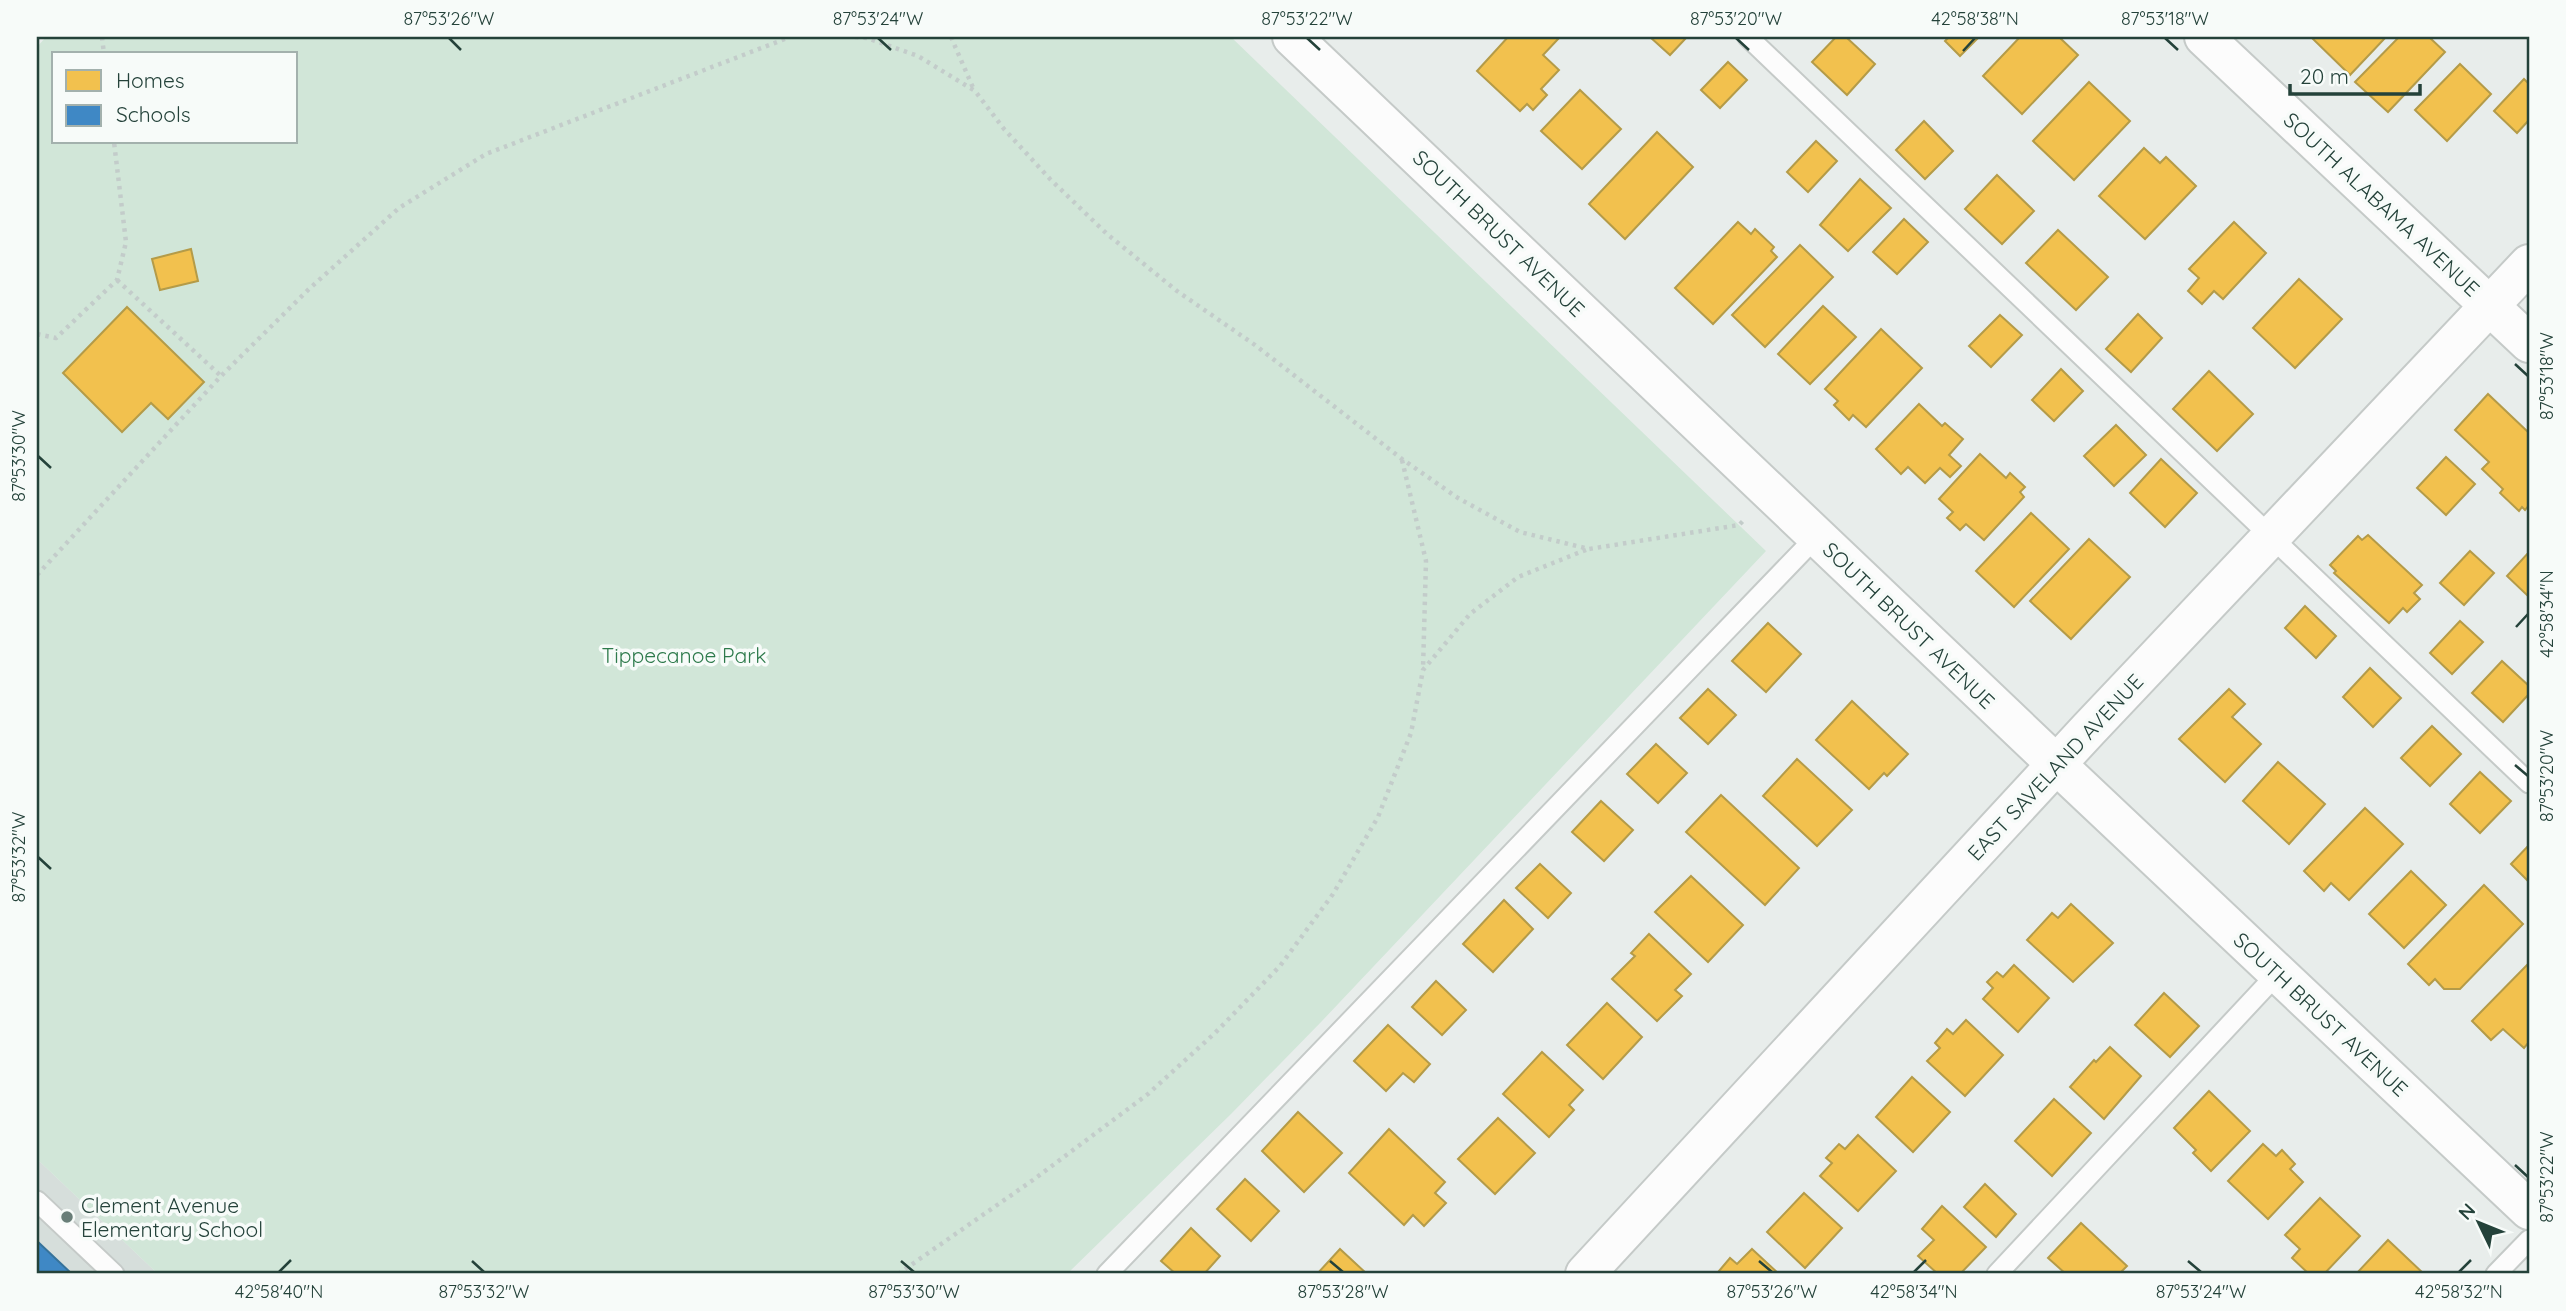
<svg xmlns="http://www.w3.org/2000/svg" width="2566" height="1311" font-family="Quicksand,sans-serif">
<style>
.built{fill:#d6dedb}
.green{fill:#d1e6d8;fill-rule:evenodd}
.homes{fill:#f2c14e;stroke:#b49b48;stroke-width:2}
.schools{fill:#3f88c5;stroke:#37739b;stroke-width:2}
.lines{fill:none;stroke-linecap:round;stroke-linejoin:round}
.lane-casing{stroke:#c5cac8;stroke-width:23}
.street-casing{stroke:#c5cac8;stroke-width:42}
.path{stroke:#c3ccca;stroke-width:4.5;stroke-dasharray:3.5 5;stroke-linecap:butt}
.lane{stroke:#fcfcfc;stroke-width:19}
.street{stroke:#fcfcfc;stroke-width:38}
.ticks{fill:none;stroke:#24423a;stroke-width:2.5}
.poi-dot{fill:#697e78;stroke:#f7fbf9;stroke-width:2.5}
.labels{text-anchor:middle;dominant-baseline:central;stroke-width:7;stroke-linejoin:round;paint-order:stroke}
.street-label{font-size:21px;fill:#24423a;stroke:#f7fbf9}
.park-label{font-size:21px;fill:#2d7a4b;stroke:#f7fbf9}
.poi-label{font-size:21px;fill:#24423a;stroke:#f7fbf9;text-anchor:start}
.neatline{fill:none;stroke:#24423a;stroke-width:2.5}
.ticks-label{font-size:18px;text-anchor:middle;fill:#24423a}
</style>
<rect width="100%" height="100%" fill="#e8edeb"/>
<path class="built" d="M37,1159L158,1274H37Z"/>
<path class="green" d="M46,37H1231L1766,551L1322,1021L1231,1114L1067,1274H158L37,1159V47ZM54,54H296V142H54Z"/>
<g class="homes">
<path d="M1508,37H1560L1543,55L1559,70L1541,89L1547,95L1533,110L1527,104L1520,111L1477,71Z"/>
<path d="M1650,37H1687L1670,55Z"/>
<path d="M1836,37H1846L1875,64L1847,95L1812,62Z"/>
<path d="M1949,37H1979L1960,56L1945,41Z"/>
<path d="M2020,37H2059L2078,55L2022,114L1983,76Z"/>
<path d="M2315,37H2386L2350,75L2313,39Z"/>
<path d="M2399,37H2429L2445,52L2388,112L2355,82Z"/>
<path d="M1728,62L1747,80L1720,108L1701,90Z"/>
<path d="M2460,64L2491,94L2447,141L2415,110Z"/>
<path d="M2524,79L2529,84V120L2517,133L2494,111Z"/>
<path d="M2089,82L2130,121L2074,180L2033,141Z"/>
<path d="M1580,90L1621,129L1582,169L1541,131Z"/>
<path d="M1924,121L1953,151L1925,179L1896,150Z"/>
<path d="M1657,132L1693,167L1625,239L1589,204Z"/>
<path d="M1816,141L1837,161L1808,192L1787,172Z"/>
<path d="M2144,148L2160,163L2166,157L2196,186L2145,239L2099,196Z"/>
<path d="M1997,175L2034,211L2002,244L1965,209Z"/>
<path d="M1860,179L1891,208L1848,251L1820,225Z"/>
<path d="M1904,219L1928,242L1897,274L1873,252Z"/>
<path d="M1738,222L1751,234L1755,229L1774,247L1771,251L1777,257L1713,324L1675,288Z"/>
<path d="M2234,222L2266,253L2223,299L2214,291L2202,304L2188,291L2199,278L2189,269Z"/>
<path d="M2058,230L2108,277L2076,310L2026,263Z"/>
<path d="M1800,245L1833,277L1765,347L1732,315Z"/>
<path d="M191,249L198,281L160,290L152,259Z"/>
<path d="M2299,279L2342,319L2295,368L2253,328Z"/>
<path d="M1823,306L1856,337L1810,384L1778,354Z"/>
<path d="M127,307L204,382L168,419L151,403L122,432L63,373Z"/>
<path d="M2138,314L2162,338L2131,372L2106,349Z"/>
<path d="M2000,315L2022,335L1991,367L1969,346Z"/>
<path d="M1881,329L1922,368L1866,427L1853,415L1849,420L1834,405L1838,401L1825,389Z"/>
<path d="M2061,369L2083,391L2054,421L2032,400Z"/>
<path d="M2209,371L2253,414L2217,451L2173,409Z"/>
<path d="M2488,394L2529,433V505L2525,510L2522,507L2519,511L2500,493L2503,489L2482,469L2489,462L2455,430Z"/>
<path d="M1919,404L1942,426L1945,423L1963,439L1949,455L1961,466L1950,477L1940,468L1925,483L1908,467L1901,474L1876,449Z"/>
<path d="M2116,425L2146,455L2114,486L2084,456Z"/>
<path d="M1980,454L2006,478L2010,473L2025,487L2020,492L2024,497L1984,540L1966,524L1960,530L1947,518L1953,512L1939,499Z"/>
<path d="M2446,457L2475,484L2446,515L2417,488Z"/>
<path d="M2161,459L2197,493L2165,527L2130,493Z"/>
<path d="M2031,513L2069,549L2014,607L1976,571Z"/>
<path d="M2368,535L2422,585L2414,593L2420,599L2407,612L2403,608L2389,623L2334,573L2336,571L2330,565L2358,536L2362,540Z"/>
<path d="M2089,539L2130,577L2071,639L2030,601Z"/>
<path d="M2470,551L2494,573L2464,605L2440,583Z"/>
<path d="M2529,552V597L2507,576Z"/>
<path d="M2305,606L2336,636L2316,658L2285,628Z"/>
<path d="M2460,621L2483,642L2452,674L2430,653Z"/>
<path d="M1768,623L1801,654L1766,692L1732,661Z"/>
<path d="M2502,661L2529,686V694L2503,722L2472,693Z"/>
<path d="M2370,668L2401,698L2373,727L2343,697Z"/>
<path d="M1708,689L1736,715L1708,744L1680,718Z"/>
<path d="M2229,689L2245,704L2232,717L2261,744L2225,782L2179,739Z"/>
<path d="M1852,701L1908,754L1887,776L1884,773L1869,789L1816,740Z"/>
<path d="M2432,726L2461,754L2430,786L2401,758Z"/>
<path d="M1656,744L1687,773L1658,803L1627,774Z"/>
<path d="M1797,759L1852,810L1817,846L1763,796Z"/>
<path d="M2278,762L2325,804L2289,844L2243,801Z"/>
<path d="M2480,772L2511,801L2480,833L2450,804Z"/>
<path d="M1721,795L1799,868L1765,905L1686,832Z"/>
<path d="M1601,801L1633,830L1604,861L1572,832Z"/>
<path d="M2365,808L2403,844L2349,900L2331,883L2324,891L2304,871Z"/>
<path d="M2529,845V882L2511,864Z"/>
<path d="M1540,864L1571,893L1548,918L1516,888Z"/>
<path d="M2411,871L2446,905L2404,948L2369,914Z"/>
<path d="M1691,876L1743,925L1708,962L1655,912Z"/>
<path d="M2484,885L2523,924L2460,989H2444L2435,979L2429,985L2408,964Z"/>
<path d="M1504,900L1533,929L1493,972L1463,944Z"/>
<path d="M2071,904L2113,943L2073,982L2027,940L2052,913L2058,918Z"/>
<path d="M1649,934L1691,974L1675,990L1682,996L1657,1021L1612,979L1635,956L1631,953Z"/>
<path d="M2529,963V1042L2524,1048L2503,1029L2491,1040L2472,1021Z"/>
<path d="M2014,965L2049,998L2018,1032L1983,999L1993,988L1987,982L1997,972L2003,977Z"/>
<path d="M1436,981L1466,1010L1442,1035L1412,1007Z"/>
<path d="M2164,993L2199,1026L2170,1057L2135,1025Z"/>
<path d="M1607,1003L1642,1037L1603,1079L1567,1045Z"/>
<path d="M1966,1020L2003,1055L1965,1096L1927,1061L1940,1048L1935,1043L1947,1029L1953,1034Z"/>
<path d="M1388,1025L1430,1064L1414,1082L1403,1073L1386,1091L1354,1061Z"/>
<path d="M2110,1047L2141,1076L2104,1119L2070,1087L2094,1060L2096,1062Z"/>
<path d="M1542,1052L1583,1090L1569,1105L1574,1110L1549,1137L1503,1094Z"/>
<path d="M1912,1077L1950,1112L1913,1152L1876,1117Z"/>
<path d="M2209,1091L2250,1131L2211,1171L2193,1153L2196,1150L2174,1128Z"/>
<path d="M2054,1099L2091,1133L2052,1176L2015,1141Z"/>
<path d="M1298,1112L1342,1153L1304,1192L1262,1151Z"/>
<path d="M1498,1118L1535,1153L1495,1194L1458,1159Z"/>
<path d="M1389,1129L1445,1182L1435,1193L1446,1203L1424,1226L1413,1215L1404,1225L1349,1173Z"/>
<path d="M1858,1135L1896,1171L1858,1211L1820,1176L1832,1163L1826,1158L1839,1144L1845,1149Z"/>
<path d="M2263,1144L2276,1156L2282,1150L2295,1164L2290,1169L2303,1182L2268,1219L2228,1181Z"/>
<path d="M1245,1179L1279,1211L1251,1241L1217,1209Z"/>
<path d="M1985,1184L2016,1214L1996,1237L1964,1207Z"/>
<path d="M1804,1193L1842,1228L1805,1268L1767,1232Z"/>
<path d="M2320,1198L2360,1236L2324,1274H2309L2292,1258L2300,1249L2285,1235Z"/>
<path d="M1942,1206L1986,1247L1960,1274H1938L1918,1256L1934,1240L1922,1229Z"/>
<path d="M2081,1223L2127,1266L2119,1274H2066L2048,1258Z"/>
<path d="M1191,1228L1220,1256L1204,1274H1176L1161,1261Z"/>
<path d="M2388,1240L2424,1274H2356Z"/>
<path d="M1340,1249L1367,1274H1317Z"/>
<path d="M1752,1249L1779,1274H1722L1719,1271L1730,1258L1737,1264Z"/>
</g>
<path class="schools" d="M37,1241L72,1274H37Z"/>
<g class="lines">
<g class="lane-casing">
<g id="lane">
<path d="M1748,37L2529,783"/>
<path d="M37,1201L114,1274"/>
<path d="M1107,1274L1817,536"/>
<path d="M1997,1274L2278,973"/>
<path d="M2496,1274L2529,1240"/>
</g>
</g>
<g class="street-casing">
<g id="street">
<path d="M1292,37L2056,764L2529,1210"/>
<path d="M2204,37L2529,343"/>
<path d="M1585,1274L2088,730L2529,264"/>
</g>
</g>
<g class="path">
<path d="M102,37L104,54"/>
<path d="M855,37L867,38L918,56L975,91L1004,129L1050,179L1107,234L1177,291L1255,345L1402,459L1458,498L1520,532L1589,549L1739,525L1743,521"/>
<path d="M951,37L974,90"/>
<path d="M117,280L221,376"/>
<path d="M37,334L56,338L117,280L126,242L114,142"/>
<path d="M1402,460L1426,561L1423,669"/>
<path d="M37,575L221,376L309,289L399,208L486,154L790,37"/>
<path d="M898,1274L1033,1180L1148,1094L1215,1033L1280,966L1333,894L1378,817L1411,733L1423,670L1470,614L1518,577L1588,549"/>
</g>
<use href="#lane" class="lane"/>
<use href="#street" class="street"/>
</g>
<path class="ticks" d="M449,38L461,50M878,38L891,50M1307,38L1320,50M1736,38L1749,50M2165,38L2178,50M1963,51L1975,38M2515,364L2528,376M38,456L51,468M2516,627L2528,614M2515,765L2528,776M38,857L51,869M2515,1165L2528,1177M472,1261L484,1272M901,1261L914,1272M1330,1261L1343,1272M1759,1261L1772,1272M2188,1261L2201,1272M279,1272L291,1260M1914,1272L1926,1260M2459,1272L2471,1260"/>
<circle class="poi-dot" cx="67" cy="1217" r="7"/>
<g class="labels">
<g class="street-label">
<text transform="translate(2382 204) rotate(43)">SOUTH ALABAMA AVENUE</text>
<text transform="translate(1499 233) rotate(44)">SOUTH BRUST AVENUE</text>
<text transform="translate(1909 625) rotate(44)">SOUTH BRUST AVENUE</text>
<text transform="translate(2055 767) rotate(-47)">EAST SAVELAND AVENUE</text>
<text transform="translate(2321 1014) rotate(43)">SOUTH BRUST AVENUE</text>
</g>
<g class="park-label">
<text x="684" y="655">Tippecanoe Park</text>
</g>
<g class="poi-label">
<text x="81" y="1205">Clement Avenue<tspan x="81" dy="24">Elementary School</tspan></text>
</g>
</g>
<rect width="2566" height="1311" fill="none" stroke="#f7fbf9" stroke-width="77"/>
<rect x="52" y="52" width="245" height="91" fill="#f7fbf9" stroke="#a3b1ad" stroke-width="2"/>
<rect x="66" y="70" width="35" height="21" fill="#f2c14e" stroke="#a3b1ad" stroke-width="2"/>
<text x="116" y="88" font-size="21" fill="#24423a">Homes</text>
<rect x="66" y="105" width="35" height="21" fill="#3f88c5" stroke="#a3b1ad" stroke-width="2"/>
<text x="116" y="122" font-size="21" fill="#24423a">Schools</text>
<g transform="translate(2479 1223) rotate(313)" stroke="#f7fbf9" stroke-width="5" paint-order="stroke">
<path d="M0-5L12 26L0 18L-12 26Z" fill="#24423a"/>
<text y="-10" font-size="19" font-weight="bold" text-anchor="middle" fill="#24423a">N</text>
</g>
<path d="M2290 84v10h130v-10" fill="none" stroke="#24423a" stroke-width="3.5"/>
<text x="2300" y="84" font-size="21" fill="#24423a" stroke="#f7fbf9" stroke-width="5" paint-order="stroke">20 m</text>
<rect x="38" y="38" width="2490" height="1234" class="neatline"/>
<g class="ticks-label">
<text x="449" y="25">87°53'26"W</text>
<text x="878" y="25">87°53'24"W</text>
<text x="1307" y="25">87°53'22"W</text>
<text x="1736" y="25">87°53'20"W</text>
<text x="1975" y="25">42°58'38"N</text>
<text x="2165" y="25">87°53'18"W</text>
<text transform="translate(2547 376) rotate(-90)" y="6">87°53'18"W</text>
<text transform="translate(19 456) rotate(-90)" y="6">87°53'30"W</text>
<text transform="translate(2547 614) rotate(-90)" y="6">42°58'34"N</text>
<text transform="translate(2547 776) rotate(-90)" y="6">87°53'20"W</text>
<text transform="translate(19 857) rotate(-90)" y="6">87°53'32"W</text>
<text transform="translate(2547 1177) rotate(-90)" y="6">87°53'22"W</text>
<text x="279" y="1298">42°58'40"N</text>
<text x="484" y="1298">87°53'32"W</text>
<text x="914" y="1298">87°53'30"W</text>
<text x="1343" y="1298">87°53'28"W</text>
<text x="1772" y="1298">87°53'26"W</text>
<text x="1914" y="1298">42°58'34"N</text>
<text x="2201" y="1298">87°53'24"W</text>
<text x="2459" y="1298">42°58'32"N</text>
</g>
</svg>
